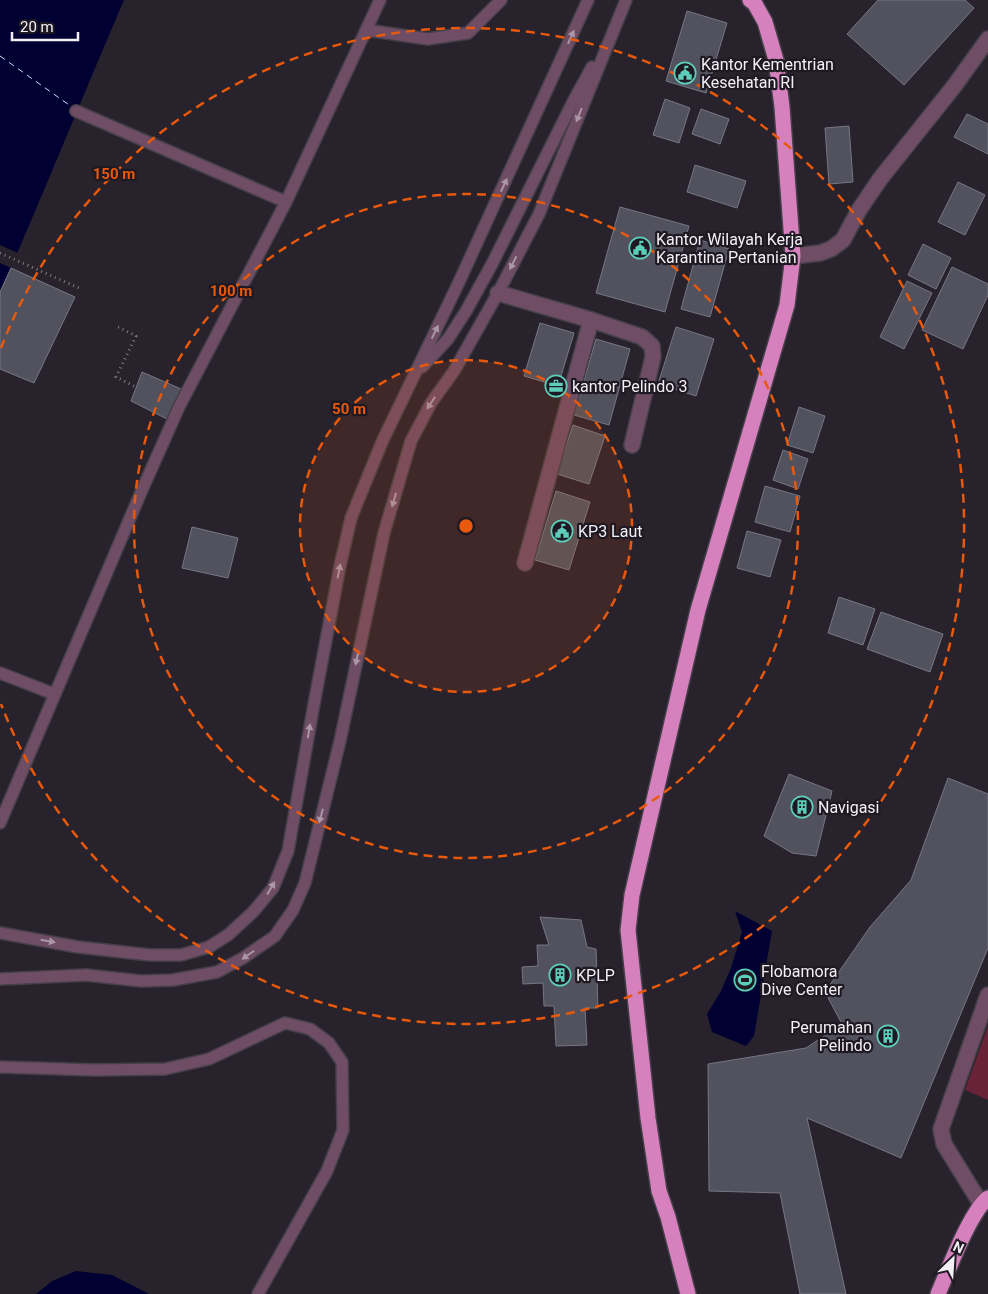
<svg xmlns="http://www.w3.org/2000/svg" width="988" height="1294" font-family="Roboto,sans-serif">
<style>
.green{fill:#682338}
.water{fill:#003}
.pier{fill:#28222c}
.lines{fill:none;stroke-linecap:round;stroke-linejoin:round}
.ferry{stroke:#d6e3f8;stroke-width:1;stroke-dasharray:6 5;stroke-linecap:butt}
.building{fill:#52525e;stroke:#777784}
.lane-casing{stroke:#443f48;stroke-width:14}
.street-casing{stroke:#443f48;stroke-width:18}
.highway-casing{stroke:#443f48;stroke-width:18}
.path{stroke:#7f7a83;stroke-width:3;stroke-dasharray:1 4;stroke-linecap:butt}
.lane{stroke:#6f4d65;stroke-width:11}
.street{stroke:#6f4d65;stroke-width:15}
.highway{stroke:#d681be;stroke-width:15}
.oneway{fill:#aa96a6}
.ring{fill:none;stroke:#e8590c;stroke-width:2.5;stroke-dasharray:9 6}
.labels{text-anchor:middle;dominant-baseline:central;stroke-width:4.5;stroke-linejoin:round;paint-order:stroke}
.poi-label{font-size:16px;fill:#f3eff6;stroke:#1e1922;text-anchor:start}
.centre{fill:#e8590c;stroke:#1e1922;stroke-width:2.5}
.ring-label{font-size:15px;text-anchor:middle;font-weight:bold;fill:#e8590c;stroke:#1e1922;stroke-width:4.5;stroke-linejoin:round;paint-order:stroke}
</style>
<rect width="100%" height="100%" fill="#28222c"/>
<path class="green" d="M988,1026V1100L965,1090Z"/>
<g class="water">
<path d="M0,0H124C82,97 43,196 0,292Z"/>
<path d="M735,911L772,931L754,1036L746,1046L712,1032L707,1014L721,991L731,968L742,932Z"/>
<path d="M76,1271L112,1275L149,1294H36L52,1281Z"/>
</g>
<path class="pier" d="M0,245L18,253L11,268L0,263Z"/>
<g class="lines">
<path class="ferry" d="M0,56L72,107"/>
</g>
<g class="building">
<path d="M878,0H965L974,8L904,85L847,34Z"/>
<path d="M687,11L727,23L706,93L666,81Z"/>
<path d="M665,99L690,108L679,143L653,135Z"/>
<path d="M701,109L729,119L720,144L692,134Z"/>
<path d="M967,114L988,124V154L954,137Z"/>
<path d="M849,126L853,182L829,184L825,128Z"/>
<path d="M695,165L746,181L737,208L687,192Z"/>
<path d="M958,182L985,195L965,235L938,222Z"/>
<path d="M620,207L689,226L665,312L596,293Z"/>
<path d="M700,240L729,249L710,317L681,309Z"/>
<path d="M923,244L951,258L936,289L908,275Z"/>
<path d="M952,267L988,284V295L963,349L922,330Z"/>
<path d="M11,268L75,297L34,383L0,369V292Z"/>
<path d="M907,281L932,293L904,349L880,337Z"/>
<path d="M540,323L574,333L558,386L524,376Z"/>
<path d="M676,327L714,339L696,396L658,384Z"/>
<path d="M596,339L630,349L609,425L574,415Z"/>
<path d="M142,372L181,389L167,419L131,401Z"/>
<path d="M799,407L825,416L813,453L787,445Z"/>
<path d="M573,425L605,436L589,484L557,474Z"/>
<path d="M783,450L808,459L798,489L773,480Z"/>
<path d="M765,486L800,496L790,532L755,522Z"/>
<path d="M556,491L590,502L569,570L535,560Z"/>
<path d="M192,527L238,538L228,578L182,568Z"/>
<path d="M747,531L781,540L770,577L737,568Z"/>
<path d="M839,597L875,609L863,645L828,633Z"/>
<path d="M881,612L943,634L930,672L867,649Z"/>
<path d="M789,774L832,791L816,856L792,853L764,836Z"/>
<path d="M948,778L988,794V948L901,1158L807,1118L846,1294H800L780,1193L709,1191L708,1064L806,1048L842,1024L825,992L870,927L911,880Z"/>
<path d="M540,917L581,920L587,947L596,949L598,1008H585L587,1045L556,1046L554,1006H544L543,983L523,984L522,967L538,966L537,945H549Z"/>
</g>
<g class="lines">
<g class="lane-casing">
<g id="lane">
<path d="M366,30L428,39L468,33L501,0"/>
<path d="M76,111L286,202"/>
<path d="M422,367L448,339L466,311L492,264L574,100L592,67"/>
<path d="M0,673L54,694"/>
<path d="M0,823L142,490L179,407L286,202L380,0"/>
<path d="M0,933L78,947L150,955H181L209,947L228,935L253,912L273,888L288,851L314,704L340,566L351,518L382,442L459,282L588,0"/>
<path d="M0,979L86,975L141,981L173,980L217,972L243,958L275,936L293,910L305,883L340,741L384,533L411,441L431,403L454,371L498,293L539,214L626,0"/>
<path d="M0,1067L95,1070L165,1069L209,1059L285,1023L310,1029L329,1043L342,1062L343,1130L327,1171L258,1294"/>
</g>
</g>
<g class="street-casing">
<g id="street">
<path d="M793,256L820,253L831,249L843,240L859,210L880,179L955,85L988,39"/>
<path d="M498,293L591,320L642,337L652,346L653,357L632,445"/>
<path d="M525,563L591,320"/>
<path d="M981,1204L944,1144L941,1129L988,995"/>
</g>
</g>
<g class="highway-casing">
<g id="highway">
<path d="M688,1294L668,1217L659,1191L648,1118L628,930L632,895L698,610L787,305L793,256L782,107L776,60L765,22L755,4L750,0"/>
<path d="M938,1294C948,1271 970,1212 988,1198"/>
</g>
</g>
<g class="path">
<path d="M0,253L79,288"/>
<path d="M118,327L136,336L116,377L136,387"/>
</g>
<use href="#lane" class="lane"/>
<use href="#street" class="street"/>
<use href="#highway" class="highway"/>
</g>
<defs><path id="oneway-solid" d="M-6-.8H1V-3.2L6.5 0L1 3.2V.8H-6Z" transform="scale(1.25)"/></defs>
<g class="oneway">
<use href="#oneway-solid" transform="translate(571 37) rotate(-66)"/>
<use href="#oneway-solid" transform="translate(579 115) rotate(112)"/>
<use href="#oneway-solid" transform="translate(504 185) rotate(-65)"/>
<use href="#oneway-solid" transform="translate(513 263) rotate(117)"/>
<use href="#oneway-solid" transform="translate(435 332) rotate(-64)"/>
<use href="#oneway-solid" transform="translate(431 403) rotate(123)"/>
<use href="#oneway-solid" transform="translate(394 500) rotate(106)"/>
<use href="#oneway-solid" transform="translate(339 571) rotate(-79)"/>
<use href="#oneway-solid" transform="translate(357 658) rotate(102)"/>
<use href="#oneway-solid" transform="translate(309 731) rotate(-80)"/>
<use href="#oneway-solid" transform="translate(321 816) rotate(105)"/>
<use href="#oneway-solid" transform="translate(271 888) rotate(-59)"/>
<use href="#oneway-solid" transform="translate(48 941) rotate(10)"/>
<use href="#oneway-solid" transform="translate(248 955) rotate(145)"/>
</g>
<circle cx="466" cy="526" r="166" fill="#e8590c" fill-opacity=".12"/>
<g class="ring">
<circle cx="466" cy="526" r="166"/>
<circle cx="466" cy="526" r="332"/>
<path d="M1 348A498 498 0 1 1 1 704"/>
</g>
<defs>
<g id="civic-ring" transform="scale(1.125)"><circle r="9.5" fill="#1e1922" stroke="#5dceb9" stroke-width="1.5"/><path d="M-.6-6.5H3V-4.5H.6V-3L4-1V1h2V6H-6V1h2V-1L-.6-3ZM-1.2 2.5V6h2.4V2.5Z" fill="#5dceb9"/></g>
<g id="office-ring" transform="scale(1.125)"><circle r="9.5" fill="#1e1922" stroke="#5dceb9" stroke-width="1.5"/><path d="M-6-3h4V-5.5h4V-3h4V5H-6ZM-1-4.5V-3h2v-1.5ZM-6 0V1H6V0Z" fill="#5dceb9"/></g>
<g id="building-ring" transform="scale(1.125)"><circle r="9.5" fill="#1e1922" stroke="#5dceb9" stroke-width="1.5"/><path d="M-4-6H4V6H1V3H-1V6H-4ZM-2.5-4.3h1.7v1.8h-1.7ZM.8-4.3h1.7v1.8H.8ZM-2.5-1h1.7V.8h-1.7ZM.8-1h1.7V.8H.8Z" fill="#5dceb9"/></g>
<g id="stadium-ring" transform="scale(1.125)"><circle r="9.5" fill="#1e1922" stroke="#5dceb9" stroke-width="1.5"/><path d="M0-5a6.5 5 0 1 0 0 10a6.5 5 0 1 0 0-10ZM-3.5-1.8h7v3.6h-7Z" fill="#5dceb9"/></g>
</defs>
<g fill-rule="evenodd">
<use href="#civic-ring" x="685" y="73"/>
<use href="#civic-ring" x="640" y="248"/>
<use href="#office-ring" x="556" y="386"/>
<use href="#civic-ring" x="562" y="531"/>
<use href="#building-ring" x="802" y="807"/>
<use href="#building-ring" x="560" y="975"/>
<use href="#stadium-ring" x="745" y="980"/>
<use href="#building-ring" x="888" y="1036"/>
</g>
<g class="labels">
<g class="poi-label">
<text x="701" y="64">Kantor Kementrian<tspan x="701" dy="18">Kesehatan RI</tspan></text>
<text x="656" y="239">Kantor Wilayah Kerja<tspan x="656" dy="18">Karantina Pertanian</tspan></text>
<text x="572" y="386">kantor Pelindo 3</text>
<text x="578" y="531">KP3 Laut</text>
<text x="818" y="807">Navigasi</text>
<text x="761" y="971">Flobamora<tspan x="761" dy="18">Dive Center</tspan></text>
<text x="576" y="975">KPLP</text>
<text x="872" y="1027" text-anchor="end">Perumahan<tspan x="872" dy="18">Pelindo</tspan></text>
</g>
</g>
<circle cx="466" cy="526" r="8" class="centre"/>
<g class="ring-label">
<text x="114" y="179">150 m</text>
<text x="231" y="296">100 m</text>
<text x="349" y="414">50 m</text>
</g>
<g transform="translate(953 1259) rotate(25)" stroke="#1e1922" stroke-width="4" paint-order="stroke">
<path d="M0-4L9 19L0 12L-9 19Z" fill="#f3eff6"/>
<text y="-8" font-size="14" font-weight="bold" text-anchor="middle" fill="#f3eff6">N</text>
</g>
<path d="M12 32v8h66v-8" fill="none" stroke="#f3eff6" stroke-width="2.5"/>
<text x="20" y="32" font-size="15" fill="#f3eff6" stroke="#1e1922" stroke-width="4" paint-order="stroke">20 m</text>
</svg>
